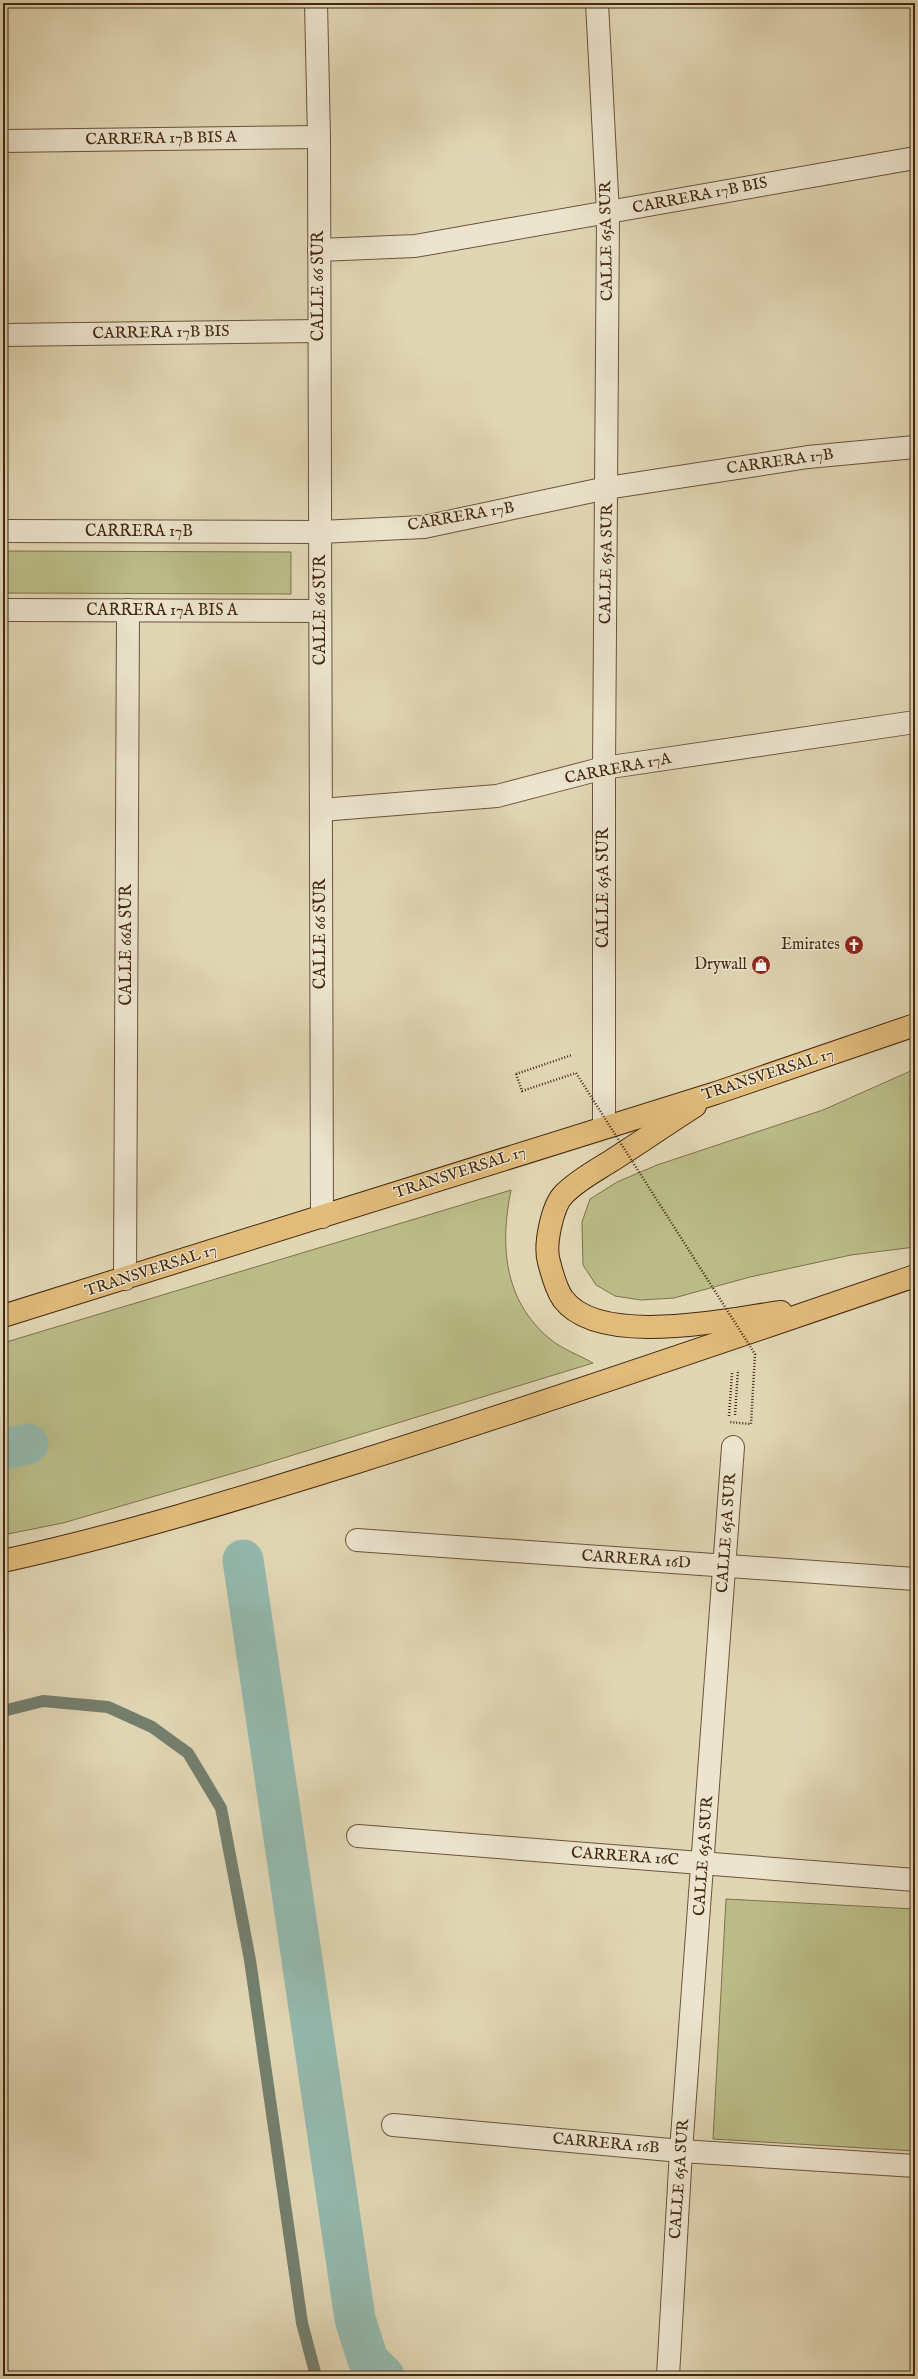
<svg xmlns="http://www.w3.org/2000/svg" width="918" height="2379" font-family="'IM FELL English',serif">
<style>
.green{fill:#babc87;stroke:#7e724a}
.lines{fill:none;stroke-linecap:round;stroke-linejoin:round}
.stream{stroke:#747f6e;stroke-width:12}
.canal{stroke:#94b9ae;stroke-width:41}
.minor-casing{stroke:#6a5438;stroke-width:24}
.trunk-casing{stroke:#43280e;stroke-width:24}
.path{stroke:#43280e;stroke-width:2.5;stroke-dasharray:1 2;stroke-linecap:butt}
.minor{stroke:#ece4ce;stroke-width:22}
.trunk{stroke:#e0bb7a;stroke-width:22}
.path-bridge{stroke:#43280e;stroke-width:2.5;stroke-dasharray:1 2;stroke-linecap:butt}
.labels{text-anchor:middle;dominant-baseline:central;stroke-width:3;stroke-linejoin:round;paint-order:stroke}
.street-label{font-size:16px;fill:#43280e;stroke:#ece4ce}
.poi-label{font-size:16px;fill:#43280e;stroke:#ece4ce;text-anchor:end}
</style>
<rect width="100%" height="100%" fill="#e1d6b4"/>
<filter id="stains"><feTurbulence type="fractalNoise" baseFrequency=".005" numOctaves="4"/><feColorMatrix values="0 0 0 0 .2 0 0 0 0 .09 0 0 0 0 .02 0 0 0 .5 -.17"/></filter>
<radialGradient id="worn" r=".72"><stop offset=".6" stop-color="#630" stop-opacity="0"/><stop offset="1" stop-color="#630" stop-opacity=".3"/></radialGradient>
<g class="green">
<path d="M3,551L291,552V594L3,593Z"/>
<path d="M915,1069V1247L851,1255L750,1277L674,1298L641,1300L615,1296L596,1285L583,1265L582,1222L590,1199L617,1182L657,1165L823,1110Z"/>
<path d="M511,1190C500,1244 503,1300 550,1339C562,1349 579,1355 593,1363L251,1468L63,1523L3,1535V1343Z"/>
<path d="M726,1899L915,1909V2151L713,2139Z"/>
</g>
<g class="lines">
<path class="stream" d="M3,1711L43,1701L108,1707L152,1727L188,1753L221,1808L250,1960L302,2323L316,2376"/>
<g class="canal">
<path d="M3,1449L28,1444"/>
<path d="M243,1560L355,2319L368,2360L384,2376"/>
</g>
<g class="minor-casing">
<g id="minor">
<path d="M316,3L319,137L322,1217"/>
<path d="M597,3L608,213L604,768V1126"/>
<path d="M3,141L319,137"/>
<path d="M319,250L415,246L915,158"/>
<path d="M3,335L319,331"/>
<path d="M3,531L320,532L424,527L607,488L808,457L915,447"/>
<path d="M3,610L320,611"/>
<path d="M321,810L497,796L604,768L915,722"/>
<path d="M125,1279L128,610"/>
<path d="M357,1540L915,1579"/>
<path d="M358,1836L915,1880"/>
<path d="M393,2125L681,2151L915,2166"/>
<path d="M668,2376L681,2151L733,1447"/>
</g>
</g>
<g class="trunk-casing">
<g id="trunk">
<path d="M695,1106C667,1124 639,1143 611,1161C595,1171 578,1180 564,1194C552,1206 544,1246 549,1262C552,1274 556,1289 563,1299C600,1348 728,1319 781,1312"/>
<path d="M3,1316L716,1093L915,1025"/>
<path d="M3,1561C122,1535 238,1499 354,1463C543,1404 729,1339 915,1276"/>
</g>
</g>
<g class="path">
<path d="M516,1074L572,1055"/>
<path d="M735,1415L738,1370"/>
<path d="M729,1416L732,1373"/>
</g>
<use href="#minor" class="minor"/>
<use href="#trunk" class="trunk"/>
<path class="path-bridge" d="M516,1074L522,1091L576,1073L755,1354L751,1424L729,1422"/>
</g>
<defs>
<g id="church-disc" transform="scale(1)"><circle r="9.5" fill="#8f2418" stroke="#ece4ce"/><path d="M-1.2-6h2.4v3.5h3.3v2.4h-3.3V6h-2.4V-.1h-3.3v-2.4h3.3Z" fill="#fff"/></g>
<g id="shop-disc" transform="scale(1)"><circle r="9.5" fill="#8f2418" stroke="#ece4ce"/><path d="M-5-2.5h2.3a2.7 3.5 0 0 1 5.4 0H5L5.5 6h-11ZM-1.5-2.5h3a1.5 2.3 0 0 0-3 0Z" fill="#fff"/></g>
</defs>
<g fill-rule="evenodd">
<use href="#church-disc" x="854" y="945"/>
<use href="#shop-disc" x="761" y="965"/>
</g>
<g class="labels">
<g class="street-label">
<text transform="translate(161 139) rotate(-1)">CARRERA 17B BIS A</text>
<text transform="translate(700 196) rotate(-11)">CARRERA 17B BIS</text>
<text transform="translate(607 241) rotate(-91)">CALLE 65A SUR</text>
<text transform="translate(319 286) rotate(-90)">CALLE 66 SUR</text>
<text transform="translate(161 333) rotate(-1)">CARRERA 17B BIS</text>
<text transform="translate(780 462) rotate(-8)">CARRERA 17B</text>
<text transform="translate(461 517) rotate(-10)">CARRERA 17B</text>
<text x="139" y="532">CARRERA 17B</text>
<text transform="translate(607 564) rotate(-89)">CALLE 65A SUR</text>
<text transform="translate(321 610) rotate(-90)">CALLE 66 SUR</text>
<text x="162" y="611">CARRERA 17A BIS A</text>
<text transform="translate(618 769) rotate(-11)">CARRERA 17A</text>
<text transform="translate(604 888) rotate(-90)">CALLE 65A SUR</text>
<text transform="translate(321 934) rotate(-90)">CALLE 66 SUR</text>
<text transform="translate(127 945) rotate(-90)">CALLE 66A SUR</text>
<text transform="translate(768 1075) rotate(-18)">TRANSVERSAL 17</text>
<text transform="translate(460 1173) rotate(-18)">TRANSVERSAL 17</text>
<text transform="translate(151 1271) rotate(-18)">TRANSVERSAL 17</text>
<text transform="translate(727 1533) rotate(-86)">CALLE 65A SUR</text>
<text transform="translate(636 1560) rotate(4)">CARRERA 16D</text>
<text transform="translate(704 1856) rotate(-86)">CALLE 65A SUR</text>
<text transform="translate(625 1857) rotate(4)">CARRERA 16C</text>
<text transform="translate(606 2144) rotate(5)">CARRERA 16B</text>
<text transform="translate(680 2179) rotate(-86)">CALLE 65A SUR</text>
</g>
<g class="poi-label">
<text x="840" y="945">Emirates</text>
<text x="747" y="965">Drywall</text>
</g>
</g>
<rect width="918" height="2379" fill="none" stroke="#e1d6b4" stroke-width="16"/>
<rect x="4" y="4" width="910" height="2371" fill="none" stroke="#43280e" stroke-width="2"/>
<rect x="8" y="8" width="902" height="2363" fill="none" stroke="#43280e"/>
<rect width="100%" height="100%" filter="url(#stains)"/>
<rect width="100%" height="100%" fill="url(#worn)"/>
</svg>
